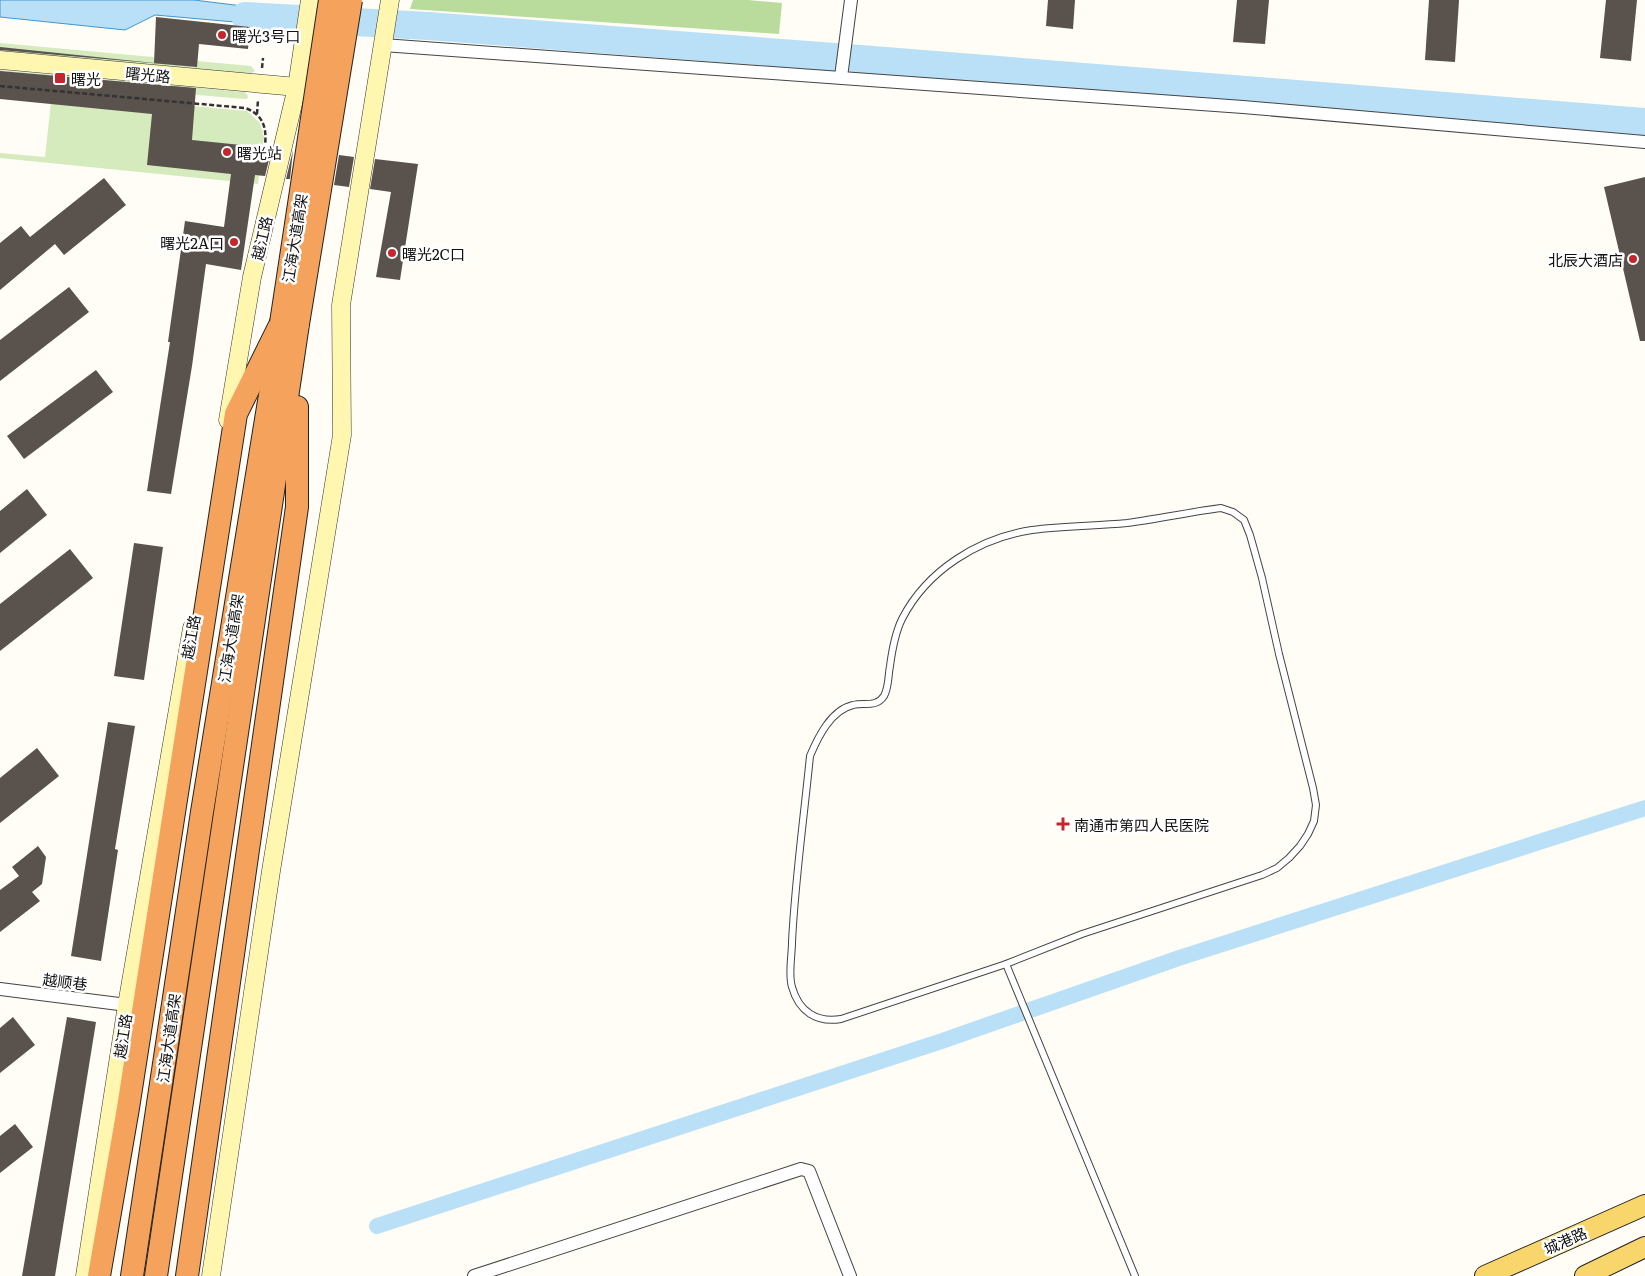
<svg xmlns="http://www.w3.org/2000/svg" width="1645" height="1276" font-family="Literata,'Noto Sans SC',serif">
<style>
.green{fill:#d5ebbd}
.forest{fill:#b9dc9c}
.water{fill:#b9e0f7;stroke:#3f96cf}
.lines{fill:none;stroke-linecap:round;stroke-linejoin:round}
.canal{stroke:#b9e0f7;stroke-width:16}
.river{stroke:#b9e0f7;stroke-width:28}
.building{fill:#5a524d}
.lane-casing{stroke:#444;stroke-width:8}
.street-casing{stroke:#444;stroke-width:14}
.secondary-casing{stroke:#333;stroke-width:19}
.primary-casing{stroke:#222;stroke-width:22}
.highway-casing{stroke:#222;stroke-width:24}
.path{stroke:#333;stroke-width:2.5;stroke-dasharray:5 2.5;stroke-linecap:butt}
.lane{stroke:#fff;stroke-width:6}
.street{stroke:#fff;stroke-width:12}
.secondary{stroke:#fff6b0;stroke-width:18}
.primary{stroke:#f9d66b;stroke-width:20}
.highway{stroke:#f5a25d;stroke-width:22}
.highway-bridge-casing{stroke:#222;stroke-width:24;stroke-linecap:butt}
.highway-bridge{stroke:#f5a25d;stroke-width:22}
.poi-dot{fill:#c4262e;stroke:#fff;stroke-width:2}
.labels{text-anchor:middle;dominant-baseline:central;stroke-width:5;stroke-linejoin:round;paint-order:stroke}
.poi-label{font-size:15px;fill:#111;stroke:#fff;text-anchor:start}
.street-label{font-size:15px;fill:#111;stroke:#fff}
</style>
<rect width="100%" height="100%" fill="#fffdf5"/>
<g class="green">
<path d="M0,43L251,66L255,71L250,74L0,51Z"/>
<path d="M0,70L245,92L248,96L247,99H244L0,78Z"/>
<path d="M52,93L247,111L260,123L264,137L258,184L0,158V153L45,157Z"/>
</g>
<path class="forest" d="M413,0H748L782,3L779,34L410,9Z"/>
<path class="water" d="M0,0H194L283,11L280,26L155,15L125,30L0,17Z"/>
<g class="lines">
<path class="canal" d="M377,1226L942,1041L1179,958L1645,808"/>
<path class="river" d="M245,16L428,26L848,58L1645,122"/>
</g>
<g class="building">
<path d="M1048,0H1075L1073,29L1046,26Z"/>
<path d="M1237,0H1269L1265,44L1233,42Z"/>
<path d="M1429,0H1459L1455,62L1425,60Z"/>
<path d="M1606,0H1637L1631,61L1600,58Z"/>
<path d="M156,17L250,27L248,49L199,44L197,67L0,50V47L154,63Z"/>
<path d="M0,71L196,88L192,140L272,148L265,176L255,175L241,270L206,264L192,366L171,494L147,491L170,342H168L185,221L224,227L231,174L147,165L152,114L0,99Z"/>
<path d="M293,150L290,179H286Z"/>
<path d="M339,155L354,157L349,187L334,185Z"/>
<path d="M375,159L418,164L400,280L376,277L391,192L370,189Z"/>
<path d="M1645,177V341H1640L1604,187Z"/>
<path d="M104,178L126,205L64,255L55,244L0,290V243L21,226L30,237Z"/>
<path d="M69,287L89,312L0,381V340Z"/>
<path d="M96,370L113,392L24,459L7,436Z"/>
<path d="M27,489L47,515L0,553V511Z"/>
<path d="M134,543L163,547L144,680L114,676Z"/>
<path d="M70,549L93,578L0,651V604Z"/>
<path d="M108,722L135,726L115,849L118,850L101,961L71,956Z"/>
<path d="M37,748L59,776L0,823V778Z"/>
<path d="M38,846L46,857L42,884L32,892L40,901L0,932V890L19,876L12,867Z"/>
<path d="M13,1017L35,1045L0,1073V1028Z"/>
<path d="M67,1017L96,1022L55,1276H22Z"/>
<path d="M15,1124L33,1147L0,1173V1136Z"/>
</g>
<g class="lines">
<g class="lane-casing">
<g id="lane">
<path d="M1221,508L1233,512L1244,520L1250,535L1262,578L1279,654L1313,788L1316,805L1314,821L1308,834L1300,846L1289,858L1277,868L1262,875L1082,934L1006,964L841,1019C817,1023 799,1012 792,987C788,974 792,956 792,942C795,880 804,817 810,756C818,737 831,710 853,705C864,702 876,708 884,696C889,687 888,676 890,666C892,651 895,633 902,619C927,570 979,538 1032,530C1064,526 1096,526 1127,523C1158,519 1190,512 1221,508Z"/>
<path d="M1006,964L1135,1276"/>
</g>
</g>
<g class="street-casing">
<g id="street">
<path d="M383,45L1243,107L1645,142"/>
<path d="M841,77L851,0"/>
<path d="M0,989L127,1005"/>
<path d="M474,1276L801,1169L809,1171L850,1276"/>
</g>
</g>
<g class="secondary-casing">
<g id="secondary">
<path d="M0,60L297,87"/>
<path d="M228,420L252,277L297,87L310,0"/>
<path d="M85,1276L127,1005L192,628"/>
<path d="M211,1276L271,871L342,435L341,305L390,0"/>
</g>
</g>
<g class="primary-casing">
<g id="primary">
<path d="M1485,1276L1645,1205"/>
<path d="M1585,1276L1645,1247"/>
</g>
</g>
<g class="highway-casing">
<g id="highway">
<path d="M99,1276L128,1108L236,414L281,323"/>
<path d="M132,1276L202,812L278,346"/>
<path d="M156,1276L298,324"/>
<path d="M187,1276L297,507V407"/>
</g>
</g>
<g class="path">
<path d="M262,68L263,58"/>
<path d="M0,86L245,108C263,114 267,128 265,145"/>
<path d="M257,114L258,100"/>
</g>
<use href="#lane" class="lane"/>
<use href="#street" class="street"/>
<use href="#secondary" class="secondary"/>
<use href="#primary" class="primary"/>
<use href="#highway" class="highway"/>
<g class="highway-bridge-casing">
<g id="highway-bridge">
<path d="M281,323L330,0"/>
<path d="M298,324L351,0"/>
</g>
</g>
<use href="#highway-bridge" class="highway-bridge"/>
</g>
<g class="poi-dot">
<circle cx="222" cy="35" r="5"/>
<rect x="54" y="72" width="12" height="12" rx="2.5"/>
<circle cx="227" cy="152" r="5"/>
<circle cx="234" cy="242" r="5"/>
<circle cx="392" cy="253" r="5"/>
<circle cx="1633" cy="259" r="5"/>
<path d="M1060.5 816.5h5v5h5v5h-5v5h-5v-5h-5v-5h5z"/>
</g>
<g class="labels">
<g class="poi-label">
<text x="232" y="35">曙光3号口</text>
<text x="71" y="78">曙光</text>
<text x="237" y="152">曙光站</text>
<text x="224" y="242" text-anchor="end">曙光2A口</text>
<text x="402" y="253">曙光2C口</text>
<text x="1623" y="259" text-anchor="end">北辰大酒店</text>
<text x="1074" y="824">南通市第四人民医院</text>
</g>
<g class="street-label">
<text transform="translate(148 74) rotate(5)">曙光路</text>
<text transform="translate(261 238) rotate(-77)">越江路</text>
<text transform="translate(294 238) rotate(-81)">江海大道高架</text>
<text transform="translate(190 637) rotate(-80)">越江路</text>
<text transform="translate(230 638) rotate(-81)">江海大道高架</text>
<text transform="translate(65 981) rotate(7)">越顺巷</text>
<text transform="translate(122 1036) rotate(-81)">越江路</text>
<text transform="translate(168 1038) rotate(-82)">江海大道高架</text>
<text transform="translate(1565 1240) rotate(-24)">城港路</text>
</g>
</g>
</svg>
